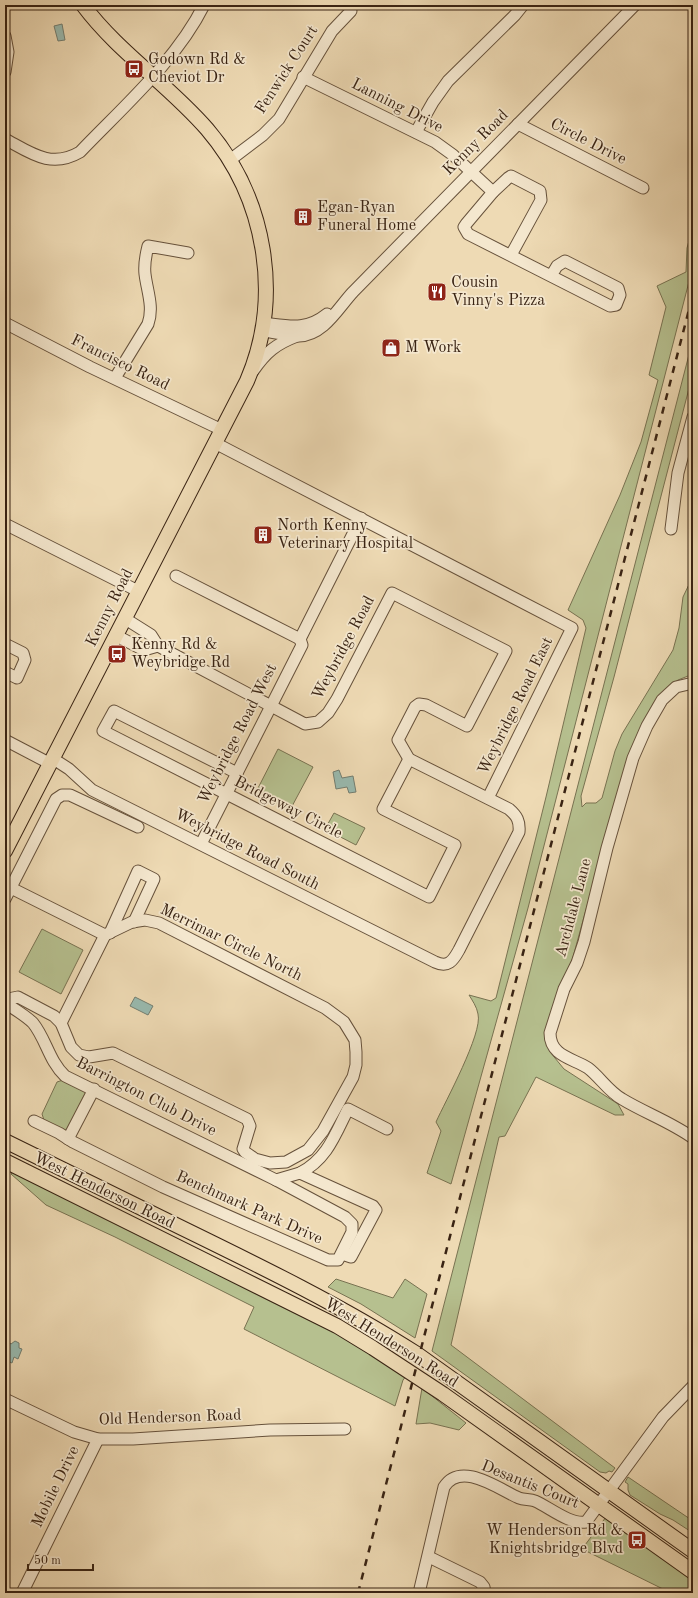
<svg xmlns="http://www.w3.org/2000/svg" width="698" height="1598" font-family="'Old Standard TT',serif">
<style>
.green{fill:#b6c08f;stroke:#787251}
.water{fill:#99baaf;stroke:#737e71}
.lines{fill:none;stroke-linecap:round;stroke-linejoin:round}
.minor-casing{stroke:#66513b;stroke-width:13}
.major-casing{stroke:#392313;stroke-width:16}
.minor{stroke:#f4e7ce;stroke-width:11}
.major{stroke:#eedab4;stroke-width:14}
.rail{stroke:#392313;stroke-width:2.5;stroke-dasharray:7 7;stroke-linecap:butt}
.labels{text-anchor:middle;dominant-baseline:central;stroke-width:3.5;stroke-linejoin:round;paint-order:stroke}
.poi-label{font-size:16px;fill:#392313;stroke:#f4e7ce;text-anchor:start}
.street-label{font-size:16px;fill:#392313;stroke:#f4e7ce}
</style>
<rect width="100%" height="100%" fill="#eedab4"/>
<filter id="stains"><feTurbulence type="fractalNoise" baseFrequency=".005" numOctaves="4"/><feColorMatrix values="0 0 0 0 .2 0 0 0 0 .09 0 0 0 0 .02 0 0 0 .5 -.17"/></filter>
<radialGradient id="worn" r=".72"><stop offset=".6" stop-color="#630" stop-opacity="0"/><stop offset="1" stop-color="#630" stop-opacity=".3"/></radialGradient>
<g class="green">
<path d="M693,226V266L528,908L451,1184L427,1173L441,1131L436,1122C445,1102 483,1033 478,1014C477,1007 472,1000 469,995L491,1001L496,998L546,797L586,628L583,620L568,610L620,495L641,442L658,380L649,375L666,307L657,286L686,272L687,248Z"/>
<path d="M693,339V373L614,677L581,796L582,807L586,803H596L602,798L615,751L622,734L673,650L679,628L683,597L693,576V674L678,680L663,691L653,704L634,744L618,793L573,957L554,1006L548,1037L550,1052L564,1069L618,1104L624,1115H615L536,1077L505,1136L499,1137L451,1345L615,1468L612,1472L609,1471L606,1473L600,1472L432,1351Z"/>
<path d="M278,749L313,767L290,810L256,792Z"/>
<path d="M334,813L365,828L356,845L325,829Z"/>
<path d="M42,929L83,950L61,994L19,972Z"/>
<path d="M63,1080L86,1092L67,1129L64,1131L44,1120L42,1114L57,1082Z"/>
<path d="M13,1172L345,1336L407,1375L403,1380L395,1406L244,1329L254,1307L115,1237L46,1205L11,1174Z"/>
<path d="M336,1279L393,1298L405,1279L427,1294L415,1338L361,1304L328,1287Z"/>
<path d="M422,1388L466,1423L459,1430L430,1423L416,1424Z"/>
<path d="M628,1477L693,1521V1533L673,1520L660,1514L630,1495L628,1490V1484L625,1482Z"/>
<path d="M606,1517L693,1579V1593H671L582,1549Z"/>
</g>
<g class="water">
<path d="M62,24L65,40L58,41L54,26Z"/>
<path d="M339,770L342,778L353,776L356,792L349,793L347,787L336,789L333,772Z"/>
<path d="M135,997L153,1006L148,1015L130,1006Z"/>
<path d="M15,1341L19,1343V1348L22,1349L18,1359L14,1357L12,1363L5,1360C5,1354 4,1349 8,1342L11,1344Z"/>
</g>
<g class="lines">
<g class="minor-casing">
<g id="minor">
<path d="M5,36L8,52L5,72"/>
<path d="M303,77L435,142L453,155L493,192L466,224L464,227L468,234L610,306L616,305L620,295L618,288L565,261L557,266L551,276"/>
<path d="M518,124L643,188"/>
<path d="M416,132L433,102L448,81L515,15L523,5"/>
<path d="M5,139C31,153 51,169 80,152C123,107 176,61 204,5"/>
<path d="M230,160L263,135L279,119L332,31L351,11"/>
<path d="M493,192L508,178L511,176L540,191L541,200L511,255"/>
<path d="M5,323L90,367L222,430"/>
<path d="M264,323C289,326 306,331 327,314"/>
<path d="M263,331C274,332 288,336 299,336C324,335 338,308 353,292L635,5"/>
<path d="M253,371C266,352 276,344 297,336"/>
<path d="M115,378L148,324C154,307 147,291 145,274C144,265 146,254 148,246L188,253"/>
<path d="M215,443L572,628L488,798"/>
<path d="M5,524L138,591"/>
<path d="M671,529L678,473L693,417"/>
<path d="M176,576L300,639"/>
<path d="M115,635L144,650L158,646"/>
<path d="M5,644L23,653L25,660L17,678L5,672"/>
<path d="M693,683L676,687L662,700L647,726L633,758L607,848L584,942L577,963L564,989L550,1033C550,1056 572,1058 588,1068C600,1077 608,1091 622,1099C645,1113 671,1122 693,1138"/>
<path d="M5,740L49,763"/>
<path d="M52,758L69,769L92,790L435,962C448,968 453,961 459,950L519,832C520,821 517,816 509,809L409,759L398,740L415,707L419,704L426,705L467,726L506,651L392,593L337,699L328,713L318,722L305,724L158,646L151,635L124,618"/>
<path d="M237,773L114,711L103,731L429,897L455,845L383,809L409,759"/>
<path d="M201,844L302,645L300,639L361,518"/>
<path d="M5,885L105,935"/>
<path d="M5,899L56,799L62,795H70L138,827"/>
<path d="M110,933L138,871L154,879L134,922"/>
<path d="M5,1002L8,999L18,997L54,1016L61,1023L71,1047L79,1055L89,1057L113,1053L247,1119L250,1126L243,1149L245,1152L255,1159L270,1163L286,1162L308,1150L323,1131L353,1077L356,1065V1052L355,1040L344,1022L325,1008L159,923L145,920L132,922L105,935"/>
<path d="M5,1003C14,1009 25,1015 33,1023C46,1039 49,1061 65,1076L276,1180L300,1173L373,1206L376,1210L351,1257L342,1254"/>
<path d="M61,1023L105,935"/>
<path d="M34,1121L59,1133L73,1142L163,1187L328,1260H338L352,1232V1224L345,1217L276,1180"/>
<path d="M68,1139L94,1089"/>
<path d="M300,1173C327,1159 335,1135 348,1109L387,1129"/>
<path d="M5,1399L74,1432L98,1439H133L270,1430L345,1429"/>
<path d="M429,1557L480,1582L484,1587L485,1593"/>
<path d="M22,1593L98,1439"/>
<path d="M419,1593L444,1487C461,1460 500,1490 519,1498C524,1500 530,1499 535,1501C549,1507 570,1525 586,1522L663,1417L693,1386"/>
</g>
</g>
<g class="major-casing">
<g id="major">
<path d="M5,851L247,381C283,297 266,198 207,129C169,85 118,52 83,5"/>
<path d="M5,1141C64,1170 123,1199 182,1228C262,1267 342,1306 417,1354L693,1551"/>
<path d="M5,1161L337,1326L373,1348L443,1394L693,1572"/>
</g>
</g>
<use href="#minor" class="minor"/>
<use href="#major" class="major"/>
<path class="rail" d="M358,1593L693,294"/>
</g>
<defs>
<g id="bus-square" transform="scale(1)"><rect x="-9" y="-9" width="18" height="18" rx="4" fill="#8f2418" stroke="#f4e7ce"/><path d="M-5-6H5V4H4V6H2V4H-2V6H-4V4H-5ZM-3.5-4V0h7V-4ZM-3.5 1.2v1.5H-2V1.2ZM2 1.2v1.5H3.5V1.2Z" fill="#fff"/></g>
<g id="building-square" transform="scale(1)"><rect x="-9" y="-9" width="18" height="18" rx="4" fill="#8f2418" stroke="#f4e7ce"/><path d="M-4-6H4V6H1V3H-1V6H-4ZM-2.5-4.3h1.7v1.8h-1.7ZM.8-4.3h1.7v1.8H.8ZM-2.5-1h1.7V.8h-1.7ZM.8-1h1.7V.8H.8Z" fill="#fff"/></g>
<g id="restaurant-square" transform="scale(1)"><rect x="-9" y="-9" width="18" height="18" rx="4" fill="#8f2418" stroke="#f4e7ce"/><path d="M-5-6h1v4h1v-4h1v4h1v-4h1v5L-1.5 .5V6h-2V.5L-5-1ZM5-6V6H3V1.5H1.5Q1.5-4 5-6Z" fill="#fff"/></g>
<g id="shop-square" transform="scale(1)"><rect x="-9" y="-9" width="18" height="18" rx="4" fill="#8f2418" stroke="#f4e7ce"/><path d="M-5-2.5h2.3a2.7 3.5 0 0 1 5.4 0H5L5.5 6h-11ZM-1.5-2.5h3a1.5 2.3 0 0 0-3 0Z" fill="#fff"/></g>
</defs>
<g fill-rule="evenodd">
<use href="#bus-square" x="134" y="69"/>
<use href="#building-square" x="303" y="217"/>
<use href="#restaurant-square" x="437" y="292"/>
<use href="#shop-square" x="391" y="348"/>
<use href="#building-square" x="263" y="535"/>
<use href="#bus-square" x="117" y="654"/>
<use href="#bus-square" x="637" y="1540"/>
</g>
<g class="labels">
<g class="poi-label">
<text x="148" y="60">Godown Rd &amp;<tspan x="148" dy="18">Cheviot Dr</tspan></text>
<text x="317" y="208">Egan-Ryan<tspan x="317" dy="18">Funeral Home</tspan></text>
<text x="451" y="283">Cousin<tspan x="451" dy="18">Vinny's Pizza</tspan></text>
<text x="405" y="348">M Work</text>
<text x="277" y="526">North Kenny<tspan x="277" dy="18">Veterinary Hospital</tspan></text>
<text x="131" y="645">Kenny Rd &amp;<tspan x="131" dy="18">Weybridge Rd</tspan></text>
<text x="623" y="1531" text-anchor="end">W Henderson Rd &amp;<tspan x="623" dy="18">Knightsbridge Blvd</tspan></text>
</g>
<g class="street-label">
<text transform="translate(287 70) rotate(-57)">Fenwick Court</text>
<text transform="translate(397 106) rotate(27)">Lanning Drive</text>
<text transform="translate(588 142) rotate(27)">Circle Drive</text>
<text transform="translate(476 143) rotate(-45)">Kenny Road</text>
<text transform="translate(120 363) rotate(26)">Francisco Road</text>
<text transform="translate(110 608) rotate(-63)">Kenny Road</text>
<text transform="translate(344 648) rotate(-62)">Weybridge Road</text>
<text transform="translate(516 706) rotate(-64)">Weybridge Road East</text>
<text transform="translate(238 734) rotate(-63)">Weybridge Road West</text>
<text transform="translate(288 808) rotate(27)">Bridgeway Circle</text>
<text transform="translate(247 850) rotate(27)">Weybridge Road South</text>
<text transform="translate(574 908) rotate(-75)">Archdale Lane</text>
<text transform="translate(231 943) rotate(26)">Merrimar Circle North</text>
<text transform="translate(146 1097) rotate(27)">Barrington Club Drive</text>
<text transform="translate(104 1191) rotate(26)">West Henderson Road</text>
<text transform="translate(249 1208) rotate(24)">Benchmark Park Drive</text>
<text transform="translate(391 1343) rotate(32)">West Henderson Road</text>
<text transform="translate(170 1418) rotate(-2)">Old Henderson Road</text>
<text transform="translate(530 1485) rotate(22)">Desantis Court</text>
<text transform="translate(56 1487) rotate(-64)">Mobile Drive</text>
</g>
</g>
<rect width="698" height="1598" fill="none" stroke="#eedab4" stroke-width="20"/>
<rect x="6" y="6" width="686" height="1586" fill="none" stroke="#392313" stroke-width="2"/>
<rect x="10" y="10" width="678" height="1578" fill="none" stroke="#392313"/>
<path d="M28 1564v6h65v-6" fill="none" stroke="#392313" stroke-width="2"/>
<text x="34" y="1564" font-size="12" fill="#392313" stroke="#f4e7ce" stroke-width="3" paint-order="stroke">50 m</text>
<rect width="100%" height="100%" filter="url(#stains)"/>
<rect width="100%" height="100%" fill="url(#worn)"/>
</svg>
